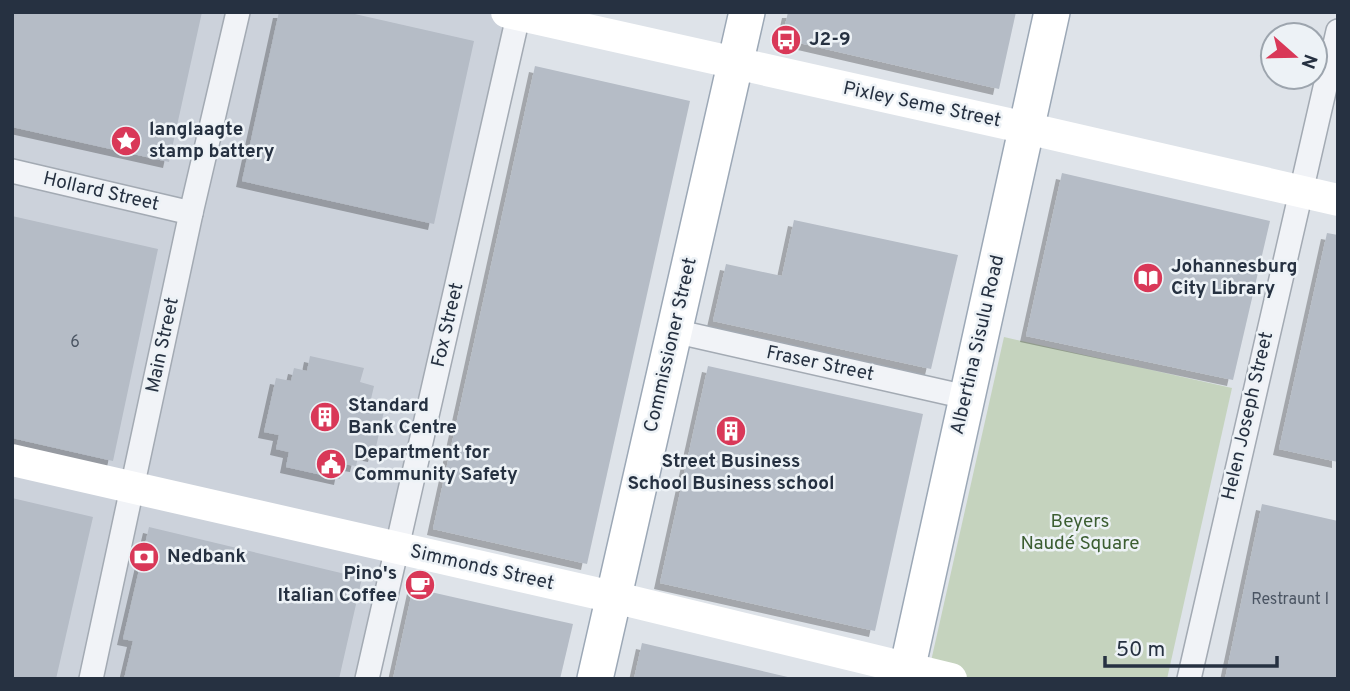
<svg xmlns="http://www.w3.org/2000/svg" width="1350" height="691" font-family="Overpass,sans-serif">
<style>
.built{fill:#ccd2db}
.green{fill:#c5d3be}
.building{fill:#b5bcc6;filter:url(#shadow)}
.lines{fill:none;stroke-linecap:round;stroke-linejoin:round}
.street-casing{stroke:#a3aab3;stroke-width:26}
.primary-casing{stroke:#9ca8b6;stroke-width:38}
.street{stroke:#f1f3f7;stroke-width:23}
.secondary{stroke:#fff;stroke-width:32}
.primary{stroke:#fff;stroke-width:35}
.labels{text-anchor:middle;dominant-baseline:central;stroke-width:5;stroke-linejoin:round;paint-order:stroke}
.number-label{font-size:16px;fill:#4a5462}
.poi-label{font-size:19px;font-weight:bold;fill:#263141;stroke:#edf2f6;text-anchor:start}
.street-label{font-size:19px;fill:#263141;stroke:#edf2f6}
.park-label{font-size:19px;fill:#3c5e32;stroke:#edf2f6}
</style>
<defs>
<filter id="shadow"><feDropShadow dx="-6" dy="6" stdDeviation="0" flood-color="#0004"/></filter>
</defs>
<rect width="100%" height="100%" fill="#dee3e9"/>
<path class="built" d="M12,12H507L354,679H12Z"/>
<path class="green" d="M1004,337L1232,388L1167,679H927Z"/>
<g class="building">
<path d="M12,12H202L169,162L12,127Z"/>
<path d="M279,12H346L474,41L434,224L242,181Z"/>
<path d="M788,12H1016L999,89L782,39Z"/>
<path d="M535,66L690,101L587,564L433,529Z"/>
<path d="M1062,173L1270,221L1233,380L1026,336Z"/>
<path d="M12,216L158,249L113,461L12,438Z"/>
<path d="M794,220L958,255L931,369L713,321L726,264L782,276Z"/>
<path d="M1327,233L1338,235V462L1279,449Z"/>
<path d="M310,356L364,368L360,382L374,386L371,399L386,402L374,456L359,453L356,466L343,464L340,479L286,467L289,452L276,449L279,435L264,432L276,378L291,381L294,368L307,371Z"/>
<path d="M708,366L923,414L875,631L660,583Z"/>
<path d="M12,498L93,517L56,679H12Z"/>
<path d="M1262,504L1338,521V679H1225Z"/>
<path d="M149,527L362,578L339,679H124L133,641L123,639Z"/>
<path d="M413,588L573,624L560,679H393Z"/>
<path d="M642,643L792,678V679H634Z"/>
</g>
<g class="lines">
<g class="street-casing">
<g id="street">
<path d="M12,171L191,213"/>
<path d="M674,331L966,397"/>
<path d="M91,679L191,213L238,12"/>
<path d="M367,679L519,12"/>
<path d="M1189,679L1338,31"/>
</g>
</g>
<g class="primary-casing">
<g id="primary">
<path d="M595,679L747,12"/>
<path d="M905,679L1052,12"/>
</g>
</g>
<use href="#street" class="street"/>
<g class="secondary">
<path d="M507,12L1026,128L1338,200"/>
<path d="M12,460L613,597L951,679"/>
</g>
<use href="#primary" class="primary"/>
</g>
<defs>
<g id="bus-disc" transform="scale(1.575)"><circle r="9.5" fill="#d93858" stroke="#edf2f6"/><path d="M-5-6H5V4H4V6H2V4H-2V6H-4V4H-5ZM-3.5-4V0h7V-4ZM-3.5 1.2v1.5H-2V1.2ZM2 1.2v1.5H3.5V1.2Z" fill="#fff"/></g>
<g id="sight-disc" transform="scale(1.575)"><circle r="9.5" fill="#d93858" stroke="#edf2f6"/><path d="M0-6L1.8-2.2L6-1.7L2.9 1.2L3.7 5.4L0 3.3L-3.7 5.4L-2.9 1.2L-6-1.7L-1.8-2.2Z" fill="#fff"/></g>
<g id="library-disc" transform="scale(1.575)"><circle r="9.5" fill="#d93858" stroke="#edf2f6"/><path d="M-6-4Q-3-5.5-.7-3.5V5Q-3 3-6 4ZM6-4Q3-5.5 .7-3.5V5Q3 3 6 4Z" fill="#fff"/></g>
<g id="building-disc" transform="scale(1.575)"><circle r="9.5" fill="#d93858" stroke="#edf2f6"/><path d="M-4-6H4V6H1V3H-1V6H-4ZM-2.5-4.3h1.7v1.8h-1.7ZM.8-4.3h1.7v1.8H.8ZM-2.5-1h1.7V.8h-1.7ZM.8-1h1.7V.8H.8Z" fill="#fff"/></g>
<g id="civic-disc" transform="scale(1.575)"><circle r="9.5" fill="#d93858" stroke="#edf2f6"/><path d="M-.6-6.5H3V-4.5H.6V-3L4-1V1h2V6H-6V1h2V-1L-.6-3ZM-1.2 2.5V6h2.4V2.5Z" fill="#fff"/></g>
<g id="bank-disc" transform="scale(1.575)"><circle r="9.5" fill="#d93858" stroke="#edf2f6"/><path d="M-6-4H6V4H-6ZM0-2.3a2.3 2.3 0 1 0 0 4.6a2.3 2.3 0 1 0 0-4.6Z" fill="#fff"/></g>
<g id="cafe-disc" transform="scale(1.575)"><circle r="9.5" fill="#d93858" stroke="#edf2f6"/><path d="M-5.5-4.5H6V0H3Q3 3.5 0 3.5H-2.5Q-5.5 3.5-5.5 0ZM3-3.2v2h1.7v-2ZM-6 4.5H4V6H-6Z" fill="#fff"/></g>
</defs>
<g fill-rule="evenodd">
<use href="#bus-disc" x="786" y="40"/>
<use href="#sight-disc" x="126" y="141"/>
<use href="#library-disc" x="1148" y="278"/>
<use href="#building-disc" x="325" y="417"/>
<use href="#building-disc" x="731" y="431"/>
<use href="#civic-disc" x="331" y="464"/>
<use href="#bank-disc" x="144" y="557"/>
<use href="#cafe-disc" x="420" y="585"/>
</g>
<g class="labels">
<g class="number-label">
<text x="75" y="343">6</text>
<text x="1290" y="600">Restraunt l</text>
</g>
<g class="poi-label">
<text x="809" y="40">J2-9</text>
<text x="149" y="130">langlaagte<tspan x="149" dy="22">stamp battery</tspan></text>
<text x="1171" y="267">Johannesburg<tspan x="1171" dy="22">City Library</tspan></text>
<text x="348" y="406">Standard<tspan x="348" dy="22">Bank Centre</tspan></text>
<text x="354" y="453">Department for<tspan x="354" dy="22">Community Safety</tspan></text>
<text x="731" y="462" text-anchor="middle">Street Business<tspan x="731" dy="22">School Business school</tspan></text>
<text x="167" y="557">Nedbank</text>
<text x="397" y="574" text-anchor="end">Pino's<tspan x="397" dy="22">Italian Coffee</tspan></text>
</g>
<g class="street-label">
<text transform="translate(922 105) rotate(12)">Pixley Seme Street</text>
<text transform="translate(101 192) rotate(13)">Hollard Street</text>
<text transform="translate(448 325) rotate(-77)">Fox Street</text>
<text transform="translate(163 345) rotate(-78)">Main Street</text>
<text transform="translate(671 345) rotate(-77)">Commissioner Street</text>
<text transform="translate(978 345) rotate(-77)">Albertina Sisulu Road</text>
<text transform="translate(820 364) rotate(12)">Fraser Street</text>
<text transform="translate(1248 416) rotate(-77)">Helen Joseph Street</text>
<text transform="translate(482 568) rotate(13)">Simmonds Street</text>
</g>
<g class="park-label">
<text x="1080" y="522">Beyers<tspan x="1080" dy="22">Naudé Square</tspan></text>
</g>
</g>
<rect width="1350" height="691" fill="none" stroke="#263141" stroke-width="28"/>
<g transform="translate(1294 56) rotate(110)"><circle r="33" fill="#edf2f6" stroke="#9da5ae" stroke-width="2"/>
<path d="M0-5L12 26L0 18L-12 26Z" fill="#d93858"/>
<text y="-10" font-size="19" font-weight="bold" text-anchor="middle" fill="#263141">N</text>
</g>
<path d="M1105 656v10h172v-10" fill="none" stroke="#263141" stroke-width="3.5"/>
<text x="1116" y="656" font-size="21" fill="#263141" stroke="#edf2f6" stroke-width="5" paint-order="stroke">50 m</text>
</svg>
